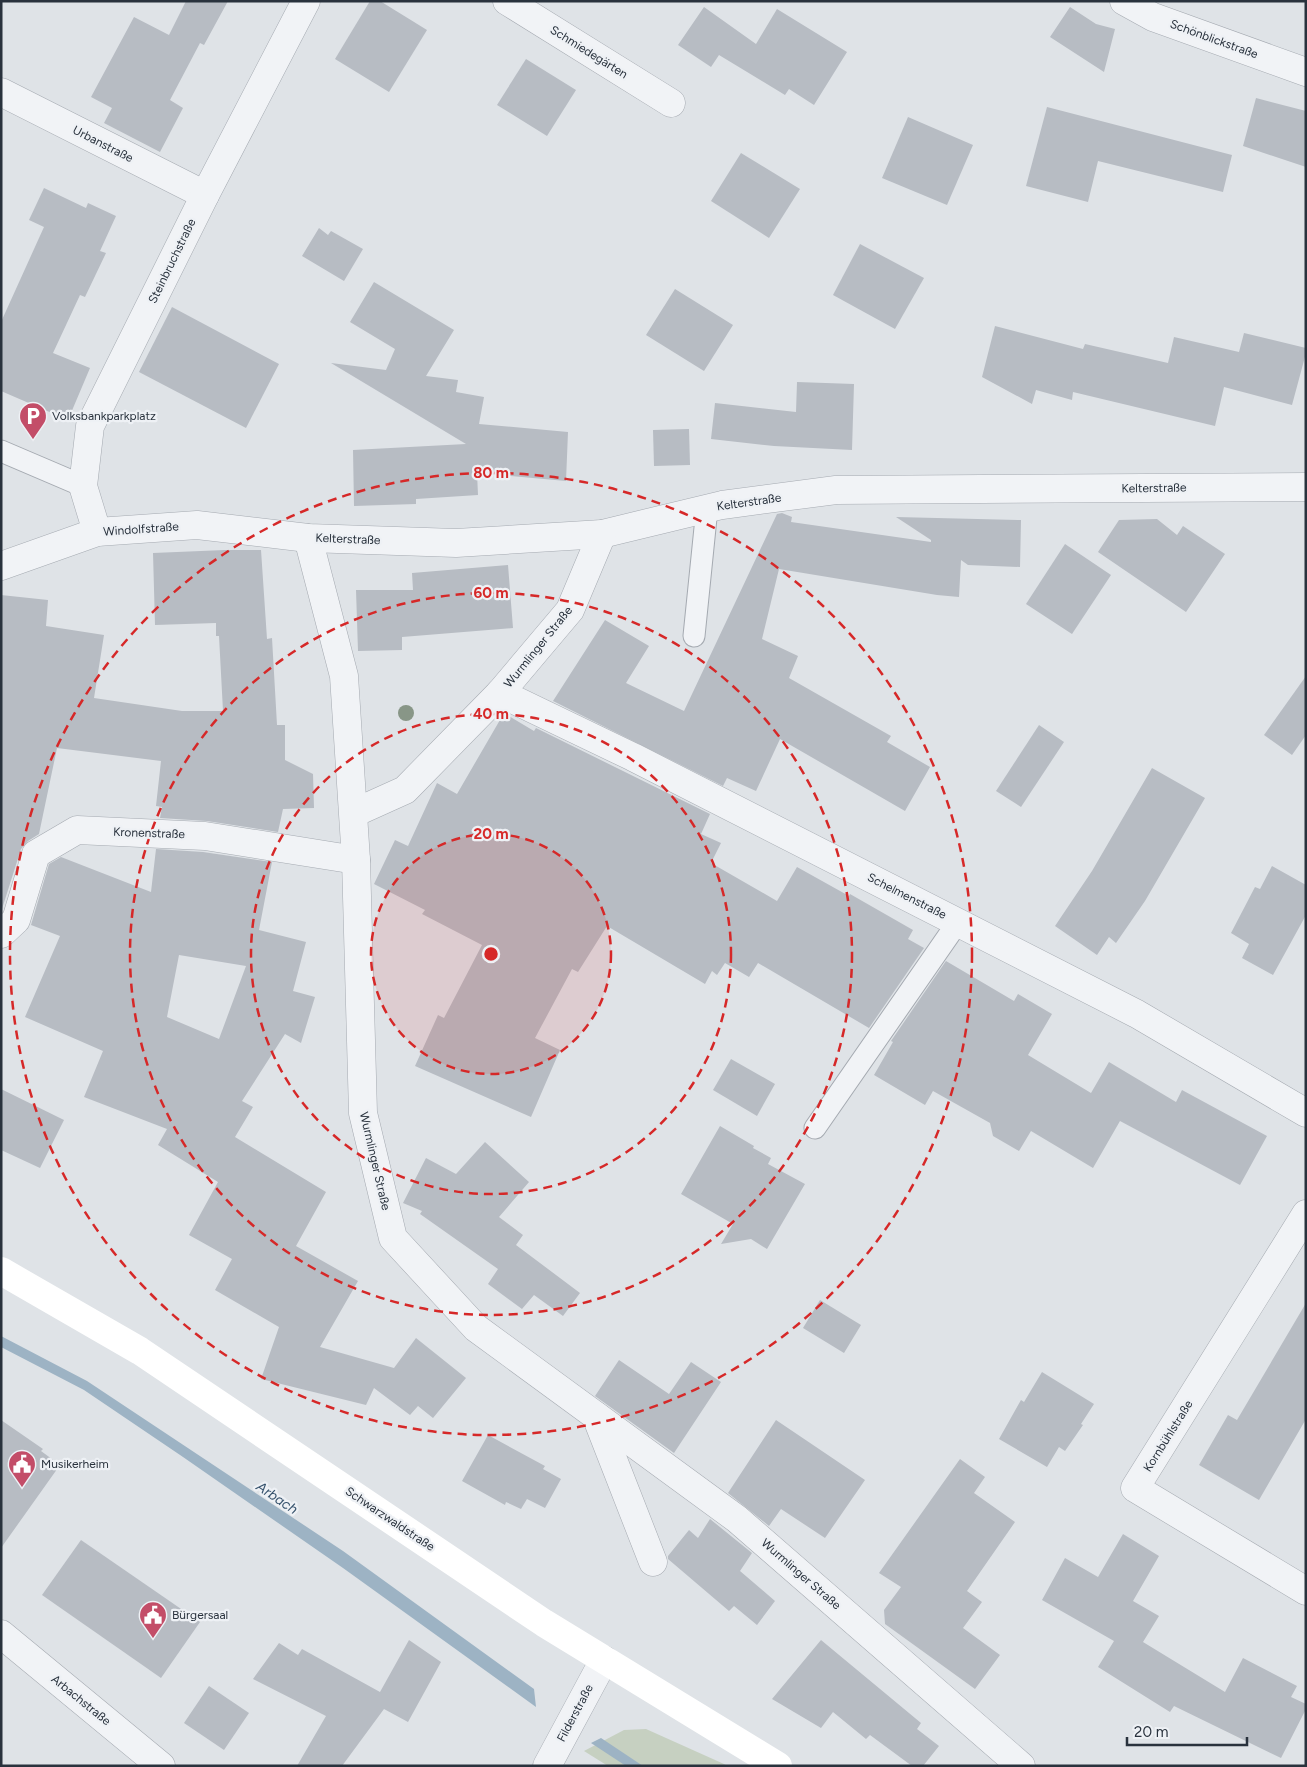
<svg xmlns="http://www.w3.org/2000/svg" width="1307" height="1767" font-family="Figtree,sans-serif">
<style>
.green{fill:#c6d0c1}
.water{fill:#9db3c4}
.building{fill:#b7bcc3;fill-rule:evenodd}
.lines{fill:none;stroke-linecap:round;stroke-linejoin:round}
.lane-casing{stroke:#a5aab1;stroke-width:23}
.street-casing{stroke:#a5aab1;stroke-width:29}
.lane{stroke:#f1f3f6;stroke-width:21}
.street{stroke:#f1f3f6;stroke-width:28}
.secondary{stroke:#fff;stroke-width:28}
.tree{fill:#889687}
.ring{fill:none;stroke:#d62828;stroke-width:2.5;stroke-dasharray:9 6}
.labels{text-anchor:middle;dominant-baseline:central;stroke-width:4.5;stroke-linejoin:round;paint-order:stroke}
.street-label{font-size:12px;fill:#29323d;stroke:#eef1f5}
.poi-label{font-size:12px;fill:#29323d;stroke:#eef1f5;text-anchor:start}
.water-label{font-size:14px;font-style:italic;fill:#37536d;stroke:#eef1f5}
.centre{fill:#d62828;stroke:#eef1f5;stroke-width:2.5}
.ring-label{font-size:15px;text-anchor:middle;font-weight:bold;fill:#d62828;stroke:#eef1f5;stroke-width:4.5;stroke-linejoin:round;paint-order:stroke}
</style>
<rect width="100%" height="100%" fill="#dfe3e7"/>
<path class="green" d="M646,1729L724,1764L727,1766H608L584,1751L624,1730Z"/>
<g class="water">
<path d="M1,1336L87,1381L343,1551L534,1689L536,1707L343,1568L183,1457L84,1390L1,1347Z"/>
<path d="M601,1738L643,1766H626L591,1743Z"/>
</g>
<g class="building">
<path d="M186,1H228L204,45L200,43L170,100L183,108L160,152L104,123L112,108L91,97L134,17L169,35Z"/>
<path d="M370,1H380L427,30L389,92L335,59Z"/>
<path d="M704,7L756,44L777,9L847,52L814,105L789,89L785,95L719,55L711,67L678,45Z"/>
<path d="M1070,7L1096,24L1115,29L1104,72L1050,37Z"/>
<path d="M526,59L576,90L547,136L497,105Z"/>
<path d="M1256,98L1306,111V167L1243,146Z"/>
<path d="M1047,107L1232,155L1223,192L1098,161L1088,202L1026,186Z"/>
<path d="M908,117L973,145L947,205L882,178Z"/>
<path d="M741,153L800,189L769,238L711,201Z"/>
<path d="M44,188L86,208L88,203L116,216L100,251L106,253L85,297L80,295L53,353L90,368L68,420L1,391V322L44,227L29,220Z"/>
<path d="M319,228L328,235L331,231L363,249L344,281L302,256Z"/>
<path d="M860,244L924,278L895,329L833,295Z"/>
<path d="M374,282L454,330L426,376L458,380L456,392L484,397L479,424L568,432L566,481L477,473L478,495L416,499V504L354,506L353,450L466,444L331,363L386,370L395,349L350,322Z"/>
<path d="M675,289L733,325L704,371L646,335Z"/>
<path d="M172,307L279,364L246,428L139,372Z"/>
<path d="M995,326L1083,349L1085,344L1168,363L1174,337L1239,352L1244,333L1306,348V353L1292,405L1224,387L1215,426L1073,392L1072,400L1036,390L1032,404L982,377Z"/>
<path d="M797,382L854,384L852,450L774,446L711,439L715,403L796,412Z"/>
<path d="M689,429L690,465L654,466L653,430Z"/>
<path d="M782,513L792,517L791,522L931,542V540L896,517L1021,520L1020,567L968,565L961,560L959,597L937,595L779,569L762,639L798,656L789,678L891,736L887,742L930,767L905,811L780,739L756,791L727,778L723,786L553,701L605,620L649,646L626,683L684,711L777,514Z"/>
<path d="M1157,519L1177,535L1183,526L1225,554L1186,612L1098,552L1119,520Z"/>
<path d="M1065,544L1111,575L1072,634L1026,604Z"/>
<path d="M225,550H261L267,639L272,638L277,725H285V760L313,774L314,808L283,809L278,832L207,821L160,818L162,807L156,806L161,761L57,748L39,834L28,841L21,849L1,912V595L48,600L46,626L104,635L94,698L182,711H223L219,636H216V623L155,625L153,553Z"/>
<path d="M508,565L513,628L402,637V650L358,651L356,590H413L412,573Z"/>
<path d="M1306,676V735L1292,755L1264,735Z"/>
<path d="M504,713L534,731L536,728L710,814L701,834L721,843L711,863L777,901L797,867L849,896L850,894L913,930L908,939L924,948L869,1028L758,963L749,977L725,963L717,975L712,971L705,984L607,926L578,972L572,969L535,1038L560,1050L531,1117L415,1066L438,1015L444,1018L482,945L422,914L425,910L374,884L395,840L408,846L437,783L457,794Z"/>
<path d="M1039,725L1064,742L1021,807L996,791Z"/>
<path d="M1152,768L1205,798L1145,901L1116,943L1109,937L1097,955L1055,926L1092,871Z"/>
<path d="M156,849L203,852L272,862L259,930L306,942L293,991L315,997L301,1043L285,1034L242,1101L253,1107L235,1137L326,1192L296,1246L358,1281L320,1347L394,1368L416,1338L466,1378L433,1418L418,1406L410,1415L374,1388L366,1405L261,1379L279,1327L215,1290L232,1259L189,1235L218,1182L158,1145L167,1129L84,1097L103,1051L25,1017L60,936L31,925L49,864L61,857L151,892ZM179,955L246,966L219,1039L167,1017Z"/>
<path d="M1272,866L1306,885V915L1273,975L1242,958L1249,944L1231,933L1255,887L1260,889Z"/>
<path d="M946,961L1014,1001L1018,994L1052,1014L1028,1055L1091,1093L1109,1062L1176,1102L1182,1090L1267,1136L1240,1185L1120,1121L1093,1168L1031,1131L1019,1151L993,1136L990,1123L933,1091L925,1105L874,1075L893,1042L891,1041Z"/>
<path d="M731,1059L775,1084L757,1116L713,1090Z"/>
<path d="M1,1089L64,1120L40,1168L1,1150Z"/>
<path d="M720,1126L754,1146L753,1148L771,1158L768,1164L805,1184L767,1249L751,1239L721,1244L733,1224L681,1194Z"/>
<path d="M485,1142L529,1182L499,1217L523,1235L516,1245L580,1293L563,1316L534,1295L522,1309L488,1284L498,1269L420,1214L422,1211L403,1203L426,1158L456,1174Z"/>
<path d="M820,1300L861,1325L844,1353L803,1328Z"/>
<path d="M1306,1303V1419L1259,1500L1199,1465L1228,1415L1237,1420Z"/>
<path d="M619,1360L669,1394L691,1362L721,1382L674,1453L595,1396Z"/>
<path d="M1042,1372L1094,1404L1081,1424L1083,1425L1065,1451L1059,1447L1047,1467L999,1439L1021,1400L1024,1402Z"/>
<path d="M1,1420L43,1449L41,1451L60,1465L1,1548Z"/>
<path d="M776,1420L865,1480L825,1538L781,1509L769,1526L728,1493Z"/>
<path d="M488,1435L545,1466L543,1469L561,1479L545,1508L527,1499L521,1509L506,1502L505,1505L462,1481Z"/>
<path d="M960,1459L985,1477L974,1493L1015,1522L967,1591L982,1602L963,1628L1000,1655L975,1689L885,1624L884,1610L901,1587L879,1573Z"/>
<path d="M710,1519L752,1553L740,1571L775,1601L757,1625L734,1606L729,1611L668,1559V1556L689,1530L698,1538Z"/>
<path d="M1123,1534L1159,1556L1133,1601L1159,1616L1143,1642L1225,1692L1243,1658L1297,1686L1291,1697L1306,1704V1709L1281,1758L1174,1706L1170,1712L1098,1667L1114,1641L1042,1600L1065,1558L1098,1577Z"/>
<path d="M81,1540L200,1622L161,1678L42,1595Z"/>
<path d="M409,1640L441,1662L408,1722L384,1709L342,1766H297L326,1716L253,1679L279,1643L298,1655L302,1649L380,1692Z"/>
<path d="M821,1640L921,1723L917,1729L939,1746L923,1766H912L870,1735L866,1739L833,1712L821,1728L772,1699Z"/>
<path d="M209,1686L249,1713L224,1750L184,1723Z"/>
</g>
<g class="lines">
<g class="lane-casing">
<g id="lane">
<path d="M1,451L83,486"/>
<path d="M694,636L707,508"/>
<path d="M815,1128L958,922"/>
</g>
</g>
<g class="street-casing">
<g id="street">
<path d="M507,1L671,103"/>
<path d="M1124,1L1153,17L1306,72"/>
<path d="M1,92L205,195"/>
<path d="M97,532L83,486L90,426L205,195L306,1"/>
<path d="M308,538L344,676L356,860L363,1113L393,1238L476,1328L737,1519L1021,1766"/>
<path d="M1,566L97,532L197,525L308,538L456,543L602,534L722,505L836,490L1306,487"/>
<path d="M500,693L633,757L1137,1014L1306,1113"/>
<path d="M354,813L405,790L500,693L570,610L602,534"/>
<path d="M1,934L16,920L36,854L77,830L205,836L356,860"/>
<path d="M1306,1214L1135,1488L1306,1591"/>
<path d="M596,1416L653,1562"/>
<path d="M1,1634L161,1766"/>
<path d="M547,1766L604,1660"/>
</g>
</g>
<use href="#lane" class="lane"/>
<use href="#street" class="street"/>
<path class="secondary" d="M1,1271L140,1351L544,1623L778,1766"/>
</g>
<circle class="tree" cx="406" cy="713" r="8"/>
<circle cx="491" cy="954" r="120" fill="#d62828" fill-opacity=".12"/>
<g class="ring">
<circle cx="491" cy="954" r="120"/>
<circle cx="491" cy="954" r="240"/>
<circle cx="491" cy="954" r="361"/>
<circle cx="491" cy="954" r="481"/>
</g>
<defs>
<g id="parking-pin" transform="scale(1.4375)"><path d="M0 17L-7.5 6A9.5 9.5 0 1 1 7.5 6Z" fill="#c34d68" stroke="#eef1f5"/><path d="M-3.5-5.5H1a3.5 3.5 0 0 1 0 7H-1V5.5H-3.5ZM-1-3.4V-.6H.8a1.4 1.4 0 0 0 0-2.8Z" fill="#fff"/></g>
<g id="civic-pin" transform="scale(1.4375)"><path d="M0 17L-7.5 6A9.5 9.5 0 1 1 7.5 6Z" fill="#c34d68" stroke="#eef1f5"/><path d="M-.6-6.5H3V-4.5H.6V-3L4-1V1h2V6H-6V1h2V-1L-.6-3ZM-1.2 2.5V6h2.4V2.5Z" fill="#fff"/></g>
</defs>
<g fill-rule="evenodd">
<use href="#parking-pin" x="33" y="416"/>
<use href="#civic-pin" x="22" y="1464"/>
<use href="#civic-pin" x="153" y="1615"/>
</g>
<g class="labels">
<g class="street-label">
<text transform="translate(1214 39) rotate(20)">Schönblickstraße</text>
<text transform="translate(589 52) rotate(32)">Schmiedegärten</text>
<text transform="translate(103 144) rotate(27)">Urbanstraße</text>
<text transform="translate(172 261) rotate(-64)">Steinbruchstraße</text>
<text transform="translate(1154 488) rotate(-1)">Kelterstraße</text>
<text transform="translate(749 502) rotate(-8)">Kelterstraße</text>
<text transform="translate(141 529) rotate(-4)">Windolfstraße</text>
<text transform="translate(348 539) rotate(2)">Kelterstraße</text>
<text transform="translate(538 647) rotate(-51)">Wurmlinger Straße</text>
<text transform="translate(149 833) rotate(2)">Kronenstraße</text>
<text transform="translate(907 896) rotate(27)">Schelmenstraße</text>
<text transform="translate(375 1161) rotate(77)">Wurmlinger Straße</text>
<text transform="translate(1168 1436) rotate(-58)">Kornbühlstraße</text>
<text transform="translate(390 1519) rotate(34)">Schwarzwaldstraße</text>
<text transform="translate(801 1574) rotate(41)">Wurmlinger Straße</text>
<text transform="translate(81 1700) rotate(39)">Arbachstraße</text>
<text transform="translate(575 1713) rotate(-62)">Filderstraße</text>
</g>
<g class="poi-label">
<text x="52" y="416">Volksbankparkplatz</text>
<text x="41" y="1464">Musikerheim</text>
<text x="172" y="1615">Bürgersaal</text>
</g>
<g class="water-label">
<text transform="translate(277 1498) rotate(34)">Arbach</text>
</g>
</g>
<circle cx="491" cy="954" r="8" class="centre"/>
<g class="ring-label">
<text x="491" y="478">80 m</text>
<text x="491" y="598">60 m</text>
<text x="491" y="719">40 m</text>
<text x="491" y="839">20 m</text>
</g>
<rect width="1307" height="1767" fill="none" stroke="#29323d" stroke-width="5"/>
<path d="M1127 1737v8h120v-8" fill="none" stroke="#29323d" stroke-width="2.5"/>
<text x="1134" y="1737" font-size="15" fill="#29323d" stroke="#eef1f5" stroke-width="4" paint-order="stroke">20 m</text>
</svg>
